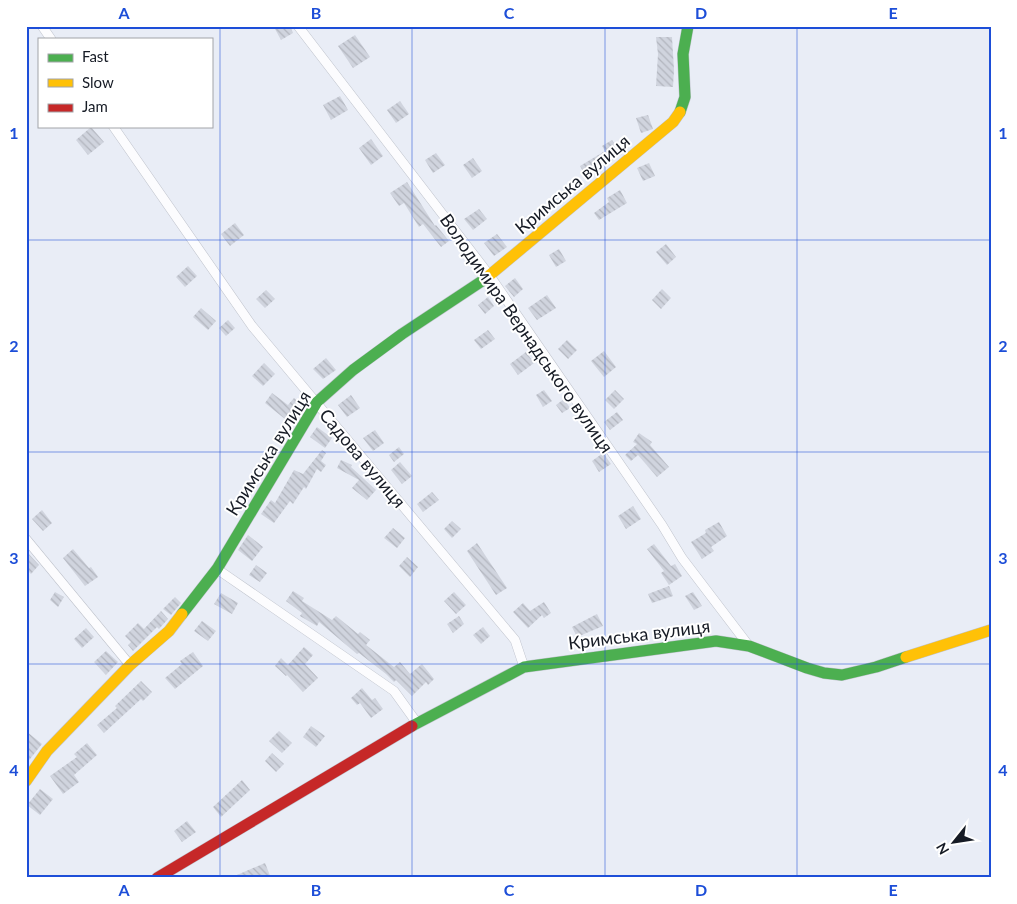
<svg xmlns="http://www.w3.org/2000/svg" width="1017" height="904" font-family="Lato,sans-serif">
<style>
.building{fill:url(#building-back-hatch)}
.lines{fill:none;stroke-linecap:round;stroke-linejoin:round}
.street-casing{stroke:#bfc3cc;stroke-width:10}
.fast-casing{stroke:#bfc3cc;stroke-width:12}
.slow-casing{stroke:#bfc3cc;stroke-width:12}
.jam-casing{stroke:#bfc3cc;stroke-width:12}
.street{stroke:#fcfcfe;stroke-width:9}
.fast{stroke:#4caf50;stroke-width:11}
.slow{stroke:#ffc107;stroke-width:11}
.jam{stroke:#c62828;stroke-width:11}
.grid{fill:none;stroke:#1d4ed8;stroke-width:1;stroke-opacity:0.55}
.labels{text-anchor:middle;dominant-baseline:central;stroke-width:4;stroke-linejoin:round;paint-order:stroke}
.street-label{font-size:18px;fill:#161b25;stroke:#fff}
.neatline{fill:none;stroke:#1d4ed8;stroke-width:2}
.grid-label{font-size:16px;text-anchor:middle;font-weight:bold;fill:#1d4ed8}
</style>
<defs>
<pattern id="building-back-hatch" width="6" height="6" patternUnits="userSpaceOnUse" patternTransform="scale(1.25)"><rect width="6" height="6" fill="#d0d4de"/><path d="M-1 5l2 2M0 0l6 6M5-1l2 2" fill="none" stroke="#b2b5be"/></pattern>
</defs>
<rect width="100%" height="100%" fill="#e9edf6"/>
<g class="building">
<path d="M280,26H290L293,33L281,40L275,29Z"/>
<path d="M355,35L370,57L353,68L338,46Z"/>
<path d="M656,37H672L674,70L673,87L656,86L658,54Z"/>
<path d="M340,96L348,110L331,120L323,105Z"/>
<path d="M400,101L409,114L396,123L387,110Z"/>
<path d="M648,115L653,129L641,133L636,118Z"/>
<path d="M91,127L104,142L88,155L76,140Z"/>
<path d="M371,139L383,156L371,165L359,148Z"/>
<path d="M612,140L622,154L586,177L580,166L605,151L602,146Z"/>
<path d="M436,153L445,165L433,173L425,160Z"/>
<path d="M473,158L482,171L472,178L463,165Z"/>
<path d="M649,163L655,176L643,181L637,168Z"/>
<path d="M407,182L435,226L436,225L449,241L441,247L423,224L419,227L404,203L399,206L390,193Z"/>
<path d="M620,190L627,203L599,220L594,213L609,202L607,198Z"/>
<path d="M479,209L487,219L473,230L464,219Z"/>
<path d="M235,223L244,235L230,246L221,234Z"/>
<path d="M497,234L507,247L494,256L484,243Z"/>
<path d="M666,244L676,257L667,265L656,252Z"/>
<path d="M559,249L566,261L556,267L549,255Z"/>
<path d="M188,266L197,276L185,287L176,277Z"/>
<path d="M515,278L523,289L514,297L505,286Z"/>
<path d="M662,289L671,298L661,309L652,300Z"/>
<path d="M266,290L275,299L265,308L256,299Z"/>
<path d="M547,295L556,308L537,320L528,308Z"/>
<path d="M488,297L494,306L485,314L478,305Z"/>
<path d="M201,308L216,321L208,330L193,317Z"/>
<path d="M228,320L235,328L226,336L219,328Z"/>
<path d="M488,330L495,339L481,349L474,340Z"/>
<path d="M567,340L577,350L568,359L558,349Z"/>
<path d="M604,351L616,367L604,377L591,361Z"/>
<path d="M526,352L534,363L518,375L510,364Z"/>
<path d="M326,358L336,370L323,379L313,369Z"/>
<path d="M264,363L275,374L263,386L252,376Z"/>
<path d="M544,390L552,401L543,407L536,395Z"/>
<path d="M615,390L624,399L614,409L605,400Z"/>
<path d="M272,393L288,405L294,398L304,406L290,423L265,403Z"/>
<path d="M351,395L360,408L347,417L338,405Z"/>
<path d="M564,399L570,408L562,413L556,405Z"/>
<path d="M617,412L623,420L610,430L604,422Z"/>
<path d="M317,427L332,438L325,448L310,437Z"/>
<path d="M375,430L384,443L373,451L363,438Z"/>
<path d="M639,433L652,442L650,445L669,467L657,477L638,455L631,461L625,455L637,444L633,442Z"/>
<path d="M399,447L404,454L394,462L389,455Z"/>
<path d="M322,450L326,453L321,461L326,465L321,472L317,469L306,489L304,487L293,504L290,501L274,523L261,514L271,500L275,503L294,470L303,474Z"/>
<path d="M603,453L611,464L599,472L592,461Z"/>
<path d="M341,460L352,465L351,467L376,490L367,500L352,488L359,480L337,468Z"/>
<path d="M400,462L412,476L402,484L391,470Z"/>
<path d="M432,492L439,500L423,512L417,504Z"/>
<path d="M633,506L641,519L626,529L618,516Z"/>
<path d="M42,510L52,523L43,531L32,519Z"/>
<path d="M452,521L461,529L452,538L444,529Z"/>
<path d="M719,522L727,536L711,547L714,551L702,559L691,542L706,533L705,530Z"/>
<path d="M393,528L405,538L397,548L384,538Z"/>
<path d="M248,535L263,547L252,561L238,550Z"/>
<path d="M477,543L507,588L496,595L467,551Z"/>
<path d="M654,544L671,566L675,564L682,576L669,585L661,573L664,571L647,549Z"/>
<path d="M73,549L89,568L91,567L98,577L85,586L63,558Z"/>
<path d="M26,551L39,565L31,574L26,569Z"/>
<path d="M407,557L418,567L410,577L399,566Z"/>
<path d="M256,565L267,573L260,582L249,575Z"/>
<path d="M669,586L673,596L652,603L648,594Z"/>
<path d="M293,591L304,598L302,601L332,620L336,616L358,634L360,632L370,640L366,645L394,667L400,662L410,674L422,664L434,679L428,685L426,682L412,696L396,680L394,682L386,674L359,653L357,654L319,622L317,626L300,616L302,613L286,601Z"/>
<path d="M55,592L64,597L58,607L50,600Z"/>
<path d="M454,592L466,605L456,614L444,601Z"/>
<path d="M693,592L702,606L694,610L685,596Z"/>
<path d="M221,593L238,603L232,614L214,604Z"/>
<path d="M175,597L181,603L171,615L163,609Z"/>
<path d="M544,602L551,613L544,618L542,615L528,628L513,612L523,603L530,611Z"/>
<path d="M161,611L168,619L159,629L157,627L133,651L128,645L131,642L125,636L138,623L144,629Z"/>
<path d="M597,614L603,626L577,637L572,627Z"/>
<path d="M459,616L464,624L453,633L447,624Z"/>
<path d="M202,621L216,631L208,641L194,631Z"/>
<path d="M483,627L490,636L481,644L473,635Z"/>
<path d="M86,628L94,637L82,648L74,639Z"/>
<path d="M304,647L313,655L305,664L318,678L303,692L287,675L286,676L275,666L281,658L288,665Z"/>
<path d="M106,651L118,662L106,675L94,662Z"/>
<path d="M193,652L203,666L175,689L165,678L182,664L180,661Z"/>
<path d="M141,681L152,692L143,701L141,699L104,733L97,725L117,708L115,706Z"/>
<path d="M362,688L372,700L375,698L383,709L371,718L360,703L357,705L351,698Z"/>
<path d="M311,726L325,736L316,747L303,737Z"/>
<path d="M26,731L42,744L26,764Z"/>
<path d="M279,731L292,743L282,753L269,741Z"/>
<path d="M87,743L97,755L74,775L79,782L63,794L50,776L77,757L74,754Z"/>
<path d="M272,753L284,764L276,772L265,761Z"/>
<path d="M242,780L250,790L221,817L213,807Z"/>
<path d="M40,789L53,799L40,815L27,805Z"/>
<path d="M187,821L196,832L182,842L174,831Z"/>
<path d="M265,863L271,878H230Z"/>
</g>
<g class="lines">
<g class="street-casing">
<g id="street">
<path d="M42,26L51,39"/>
<path d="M298,26L490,276L662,525L682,558L749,646"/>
<path d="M113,126L252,326L515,640L524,667"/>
<path d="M26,539L130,665"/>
<path d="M217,569L394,691L417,723"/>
</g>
</g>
<g class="fast-casing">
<g id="fast">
<path d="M680,112L685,97L683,54L688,26"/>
<path d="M182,614L217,569L317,402L353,370L402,334L485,279"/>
<path d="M412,726L524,667L716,641L749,646L807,668L824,673L842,675L876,667L906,657"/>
</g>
</g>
<g class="slow-casing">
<g id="slow">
<path d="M485,279L673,122L680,112"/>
<path d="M906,657L991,630"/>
<path d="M26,781L47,751L130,665L169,631L182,614"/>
</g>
</g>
<g class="jam-casing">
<path id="jam" d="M157,878L412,726"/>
</g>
<use href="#street" class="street"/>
<use href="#fast" class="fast"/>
<use href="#slow" class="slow"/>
<use href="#jam" class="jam"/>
</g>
<path class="grid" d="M220,26V878M412,26V878M605,26V878M797,26V878M26,240H991M26,452H991M26,664H991"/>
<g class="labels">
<g class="street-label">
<text transform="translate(572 184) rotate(-40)">Кримська вулиця</text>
<text transform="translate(527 333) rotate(55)">Володимира Вернадського вулиця</text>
<text transform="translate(268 453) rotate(-58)">Кримська вулиця</text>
<text transform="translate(363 458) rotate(50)">Садова вулиця</text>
<text transform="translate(639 634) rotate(-7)">Кримська вулиця</text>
</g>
</g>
<rect width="1017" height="904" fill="none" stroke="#ffffff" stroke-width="55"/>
<rect x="38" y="38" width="175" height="90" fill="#ffffff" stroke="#a2a4a8"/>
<rect x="48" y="54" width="25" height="8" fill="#4caf50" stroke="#a2a4a8"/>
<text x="82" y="62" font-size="15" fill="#161b25">Fast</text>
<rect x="48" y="79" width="25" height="8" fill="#ffc107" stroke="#a2a4a8"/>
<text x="82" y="88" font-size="15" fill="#161b25">Slow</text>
<rect x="48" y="104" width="25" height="8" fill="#c62828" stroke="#a2a4a8"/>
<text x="82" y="112" font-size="15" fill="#161b25">Jam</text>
<g transform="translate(954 842) rotate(240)" stroke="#ffffff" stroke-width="4" paint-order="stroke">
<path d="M0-4L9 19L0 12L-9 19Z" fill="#161b25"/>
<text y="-8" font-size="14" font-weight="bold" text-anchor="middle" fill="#161b25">N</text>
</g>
<rect x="28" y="28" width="962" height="848" class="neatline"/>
<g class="grid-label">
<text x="124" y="19">A</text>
<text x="316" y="19">B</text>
<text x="509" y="19">C</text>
<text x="701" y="19">D</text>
<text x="893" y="19">E</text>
<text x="14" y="139">1</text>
<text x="1003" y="139">1</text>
<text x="14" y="352">2</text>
<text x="1003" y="352">2</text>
<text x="14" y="564">3</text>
<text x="1003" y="564">3</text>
<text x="14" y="776">4</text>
<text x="1003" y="776">4</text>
<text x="124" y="896">A</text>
<text x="316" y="896">B</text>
<text x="509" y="896">C</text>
<text x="701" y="896">D</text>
<text x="893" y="896">E</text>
</g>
</svg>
